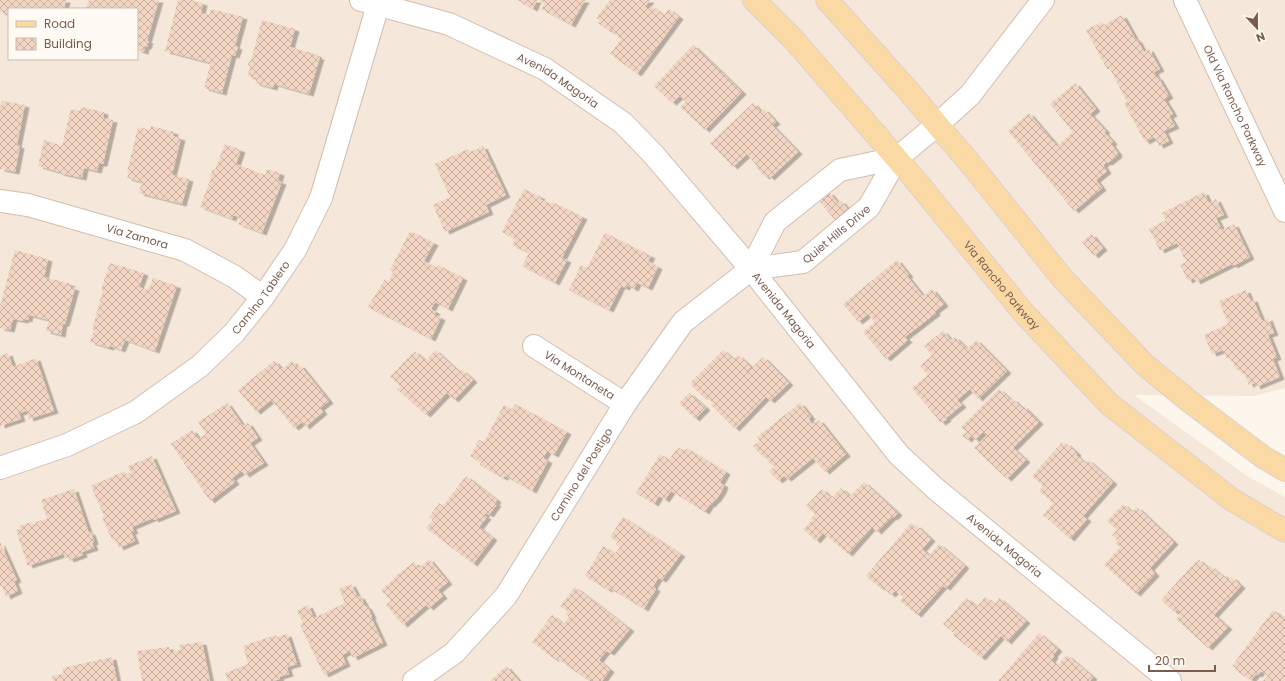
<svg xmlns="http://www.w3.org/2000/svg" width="1285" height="681" font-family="Poppins,sans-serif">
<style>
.residential{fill:#f5e8da;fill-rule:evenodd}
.building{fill:url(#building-cross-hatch);filter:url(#shadow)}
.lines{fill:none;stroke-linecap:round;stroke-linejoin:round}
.minor-casing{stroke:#d1beb0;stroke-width:24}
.major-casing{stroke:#dad1cd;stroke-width:24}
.minor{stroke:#fff;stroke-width:22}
.major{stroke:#fbd9a5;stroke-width:22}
.labels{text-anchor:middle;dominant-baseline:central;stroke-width:3;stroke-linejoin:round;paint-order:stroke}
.street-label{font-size:11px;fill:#7a5c4d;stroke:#fffaf3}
</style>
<defs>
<pattern id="building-cross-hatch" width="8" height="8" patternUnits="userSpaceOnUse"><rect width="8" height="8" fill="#f3d5c3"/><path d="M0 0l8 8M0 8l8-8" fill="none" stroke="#cab0a1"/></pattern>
<filter id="shadow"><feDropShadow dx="4.5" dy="2.5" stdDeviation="0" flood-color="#0004"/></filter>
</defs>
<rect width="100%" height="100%" fill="#fdf6ec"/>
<path class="residential" d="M0,0H1285V388L1254,396L1134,395L1247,476L1285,497V681H0ZM9,9H137V59H9Z"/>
<g class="building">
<path d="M0,0H66L64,9H9V14L0,12Z"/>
<path d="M89,0H159L147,41H149L147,47H145L144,52L137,50V9H86Z"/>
<path d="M178,0H191L203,3L201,13L209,15L211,9L243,17L235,46L238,47L235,56L232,55L222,93L204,88L211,63L165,51Z"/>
<path d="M517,0H537L533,9Z"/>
<path d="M538,0H585L571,25L541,9L545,3Z"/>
<path d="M610,0H635L638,2L639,0H650L645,7L649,9L651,6L664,15L669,9L679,17L637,74L610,54L621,39L612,32L613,31L610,29L609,31L598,23L600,21L596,18Z"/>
<path d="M1122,15L1136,40L1137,39L1144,52L1149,49L1160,69L1154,72L1157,78L1158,77L1169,96L1164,99L1173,114L1169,116L1175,126L1164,131L1169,141L1159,146L1154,137L1145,142L1124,103L1127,102L1110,69H1107L1086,30L1102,22L1104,25Z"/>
<path d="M262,20L295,29L290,47L318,55L317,57H320L309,94L274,84L273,88L255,83L257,78L248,76L250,66H248L249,60L251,61Z"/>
<path d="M693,45L742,92L705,130L680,107L686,102L680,96L672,103L654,86Z"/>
<path d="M1075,83L1096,109L1090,114L1106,131L1104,132L1113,142L1111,144L1118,153L1117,154L1118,155L1108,163L1107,162L1103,165L1107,171L1096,180L1102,188L1074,211L1008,131L1029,113L1057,146L1073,132L1050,104Z"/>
<path d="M2,101L25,105L17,145L20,146L15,172L0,169V105L1,106Z"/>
<path d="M753,103L761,112L764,109L776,122L772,125L798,152L770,178L767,175L765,177L756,167L757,166L747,154L733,167L710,143Z"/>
<path d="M81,107L104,112L103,118L113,120L103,164H99L97,171L84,168L82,178L59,173V172L38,166L44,140L62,146L71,109L80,111Z"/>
<path d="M151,126L174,132L173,136L181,138L172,175L189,179L182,204L139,193L142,182L127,178L129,173L127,172L138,127L150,130Z"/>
<path d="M225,144L241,150L236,164L265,175L267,169L280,173L278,181L282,182L262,233L238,224L241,218L233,215L232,219L200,207L211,178L210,177L213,169L215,170Z"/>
<path d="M483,146L506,195L486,205L489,212L445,232L433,205L450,197L435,164L468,149L470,152Z"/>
<path d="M524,189L541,197L540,199L551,204L552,202L583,217L562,258L567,260L555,283L522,266L529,253L512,245L515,239L502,232Z"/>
<path d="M829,192L838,203L841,201L848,209L835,220L819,201Z"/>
<path d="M1204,192L1209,203L1216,199L1224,215L1216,218L1222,230L1234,224L1250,257L1233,266L1232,264L1196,282L1194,278L1188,281L1180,265L1186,262L1177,243L1160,251L1149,229L1166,220L1162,213Z"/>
<path d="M410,231L434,243L424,261L437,268L438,265L463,278L448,309L435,302L431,309L436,312L434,314L441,318L431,339L368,307L385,279L389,282L393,272L390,270Z"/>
<path d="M605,233L651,256L648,261L658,267L648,288L637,283L634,289L627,285L625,288L621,286L609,310L569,290L581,265L587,268Z"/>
<path d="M1091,234L1103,248L1094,256L1082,242Z"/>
<path d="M15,250L48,259L44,277L71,284L70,287L75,288L65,324H63L61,335L46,331L49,320L29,315L28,320L25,319L24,321L13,319L10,330L0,328V306Z"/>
<path d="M897,260L909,275L907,276L923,296L932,289L944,304L935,311L936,313L905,337L908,340L886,359L863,332L875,322L868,314L858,322L843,304Z"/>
<path d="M110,263L144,273L139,287L147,290L149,286L150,287L153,278L177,286L155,351L125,340L121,350L110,346L109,348L90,342L94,330H92L103,290L101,289Z"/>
<path d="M1246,290L1250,300L1253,299L1262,321L1268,318L1274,333L1268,335L1277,357L1273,359L1280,377L1256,387L1255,383L1249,385L1244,373L1236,369L1231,358L1227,359L1223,350L1212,354L1204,335L1228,324L1219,301Z"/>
<path d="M943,331L951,340L955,337L967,349L976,340L1007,371L978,399L970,389L957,400L962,405L946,418L947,419L941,423L912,388L928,375L920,366L932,355L924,346Z"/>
<path d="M435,350L459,372L462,370L473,380L454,400L447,393L426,415L397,389L400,386L390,377L414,351L426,361Z"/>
<path d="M723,350L733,359L738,355L751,367L746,372L747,373L763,357L789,383L770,401L766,397L735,429L711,405L713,403L705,396L703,397L691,385L693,384L691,382Z"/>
<path d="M8,353L13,367L36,358L54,411L29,419L27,411L19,413L21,419L0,426V356Z"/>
<path d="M274,361L282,369L292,361L297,367L300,365L329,401L320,408L323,412L305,427L302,422L294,428L271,400L256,412L238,390Z"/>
<path d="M999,389L1011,400L1013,399L1022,408L1023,406L1039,422L1013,448L1026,460L1007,479L974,448L987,435L983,432L975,440L971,436L967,440L962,435L966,431L961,427Z"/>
<path d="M689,393L706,408L695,419L679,403Z"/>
<path d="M227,403L243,426L248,423L258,438L250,443L264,463L245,475L242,471L232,478L235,482L210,501L171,444L192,430L199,439L206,434L198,422Z"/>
<path d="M800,403L811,417L809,419L812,424L819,420L846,454L825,472L813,458L787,479L784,476L778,481L769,471L775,466L773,463L771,465L763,454L761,455L753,446L760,441L757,437Z"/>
<path d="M515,404L567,432L554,455L547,451L543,458L548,461L532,491L505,476L503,478L494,473L480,465L481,462L470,456L479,440L484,442L504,405L512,410Z"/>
<path d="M1062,442L1064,444L1066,443L1077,453L1076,455L1085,463L1088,460L1113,482L1083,516L1087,519L1070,539L1043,515L1053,503L1039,491L1043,486L1032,476Z"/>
<path d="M678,447L684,451L686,448L726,472L720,483L724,485L722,491L716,500L714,501L711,505L710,504L705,512L671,491L665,500L659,496L654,504L636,493L660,454L669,460Z"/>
<path d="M152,456L176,511L154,520L153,518L132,527L134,531L131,532L135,541L119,548L115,539L112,540L102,517L104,516L91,486L125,471L127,475L131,473L128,466Z"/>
<path d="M466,476L497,500L495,503L497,504L489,515L486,513L484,515L487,517L479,527L493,538L473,564L426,528L433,520L429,517L439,503L443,506Z"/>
<path d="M864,482L898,513L893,518L892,517L877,532L872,527L848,554L823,533L816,541L803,529L812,520L810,519L815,514L806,506L822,489L831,498L841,488L850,496Z"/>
<path d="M74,489L89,533L91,532L94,542L92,543L94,548L82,552L83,555L69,560L68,557L65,558L64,554L28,566L16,530L20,529L19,526L32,522L33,524H36L35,522L47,519L41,500Z"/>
<path d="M1123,504L1132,512L1137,507L1174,542L1150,568L1155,574L1136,594L1104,565L1120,547L1115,543L1118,541L1112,535L1117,530L1107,521Z"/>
<path d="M623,517L681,554L662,580L658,578L653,587L656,589L644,609L609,588L608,590L585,576L603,546L615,554L620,547L616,544L618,542L610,537Z"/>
<path d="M911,523L915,526L916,525L931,539L922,549L929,556L939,544L965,566L946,588L943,586L917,615L900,601L903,597L895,591L891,595L881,586L880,588L866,576Z"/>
<path d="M0,542L17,580L14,581L18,591L6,597L2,586L0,587Z"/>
<path d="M429,559L448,582L438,590L443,596L429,608L426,605L403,625L386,605L391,601L381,590L395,578L394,577L414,562L419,568Z"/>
<path d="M1198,559L1208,568L1210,566L1221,575L1222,574L1229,580L1232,577L1241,586L1214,615L1228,627L1208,648L1176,619L1181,614L1177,610L1174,612L1161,600Z"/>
<path d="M351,584L358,597L360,596L366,607L367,606L372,616L371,617L383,643L353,658L350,651L342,655L346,664L324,675L300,625L303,623L297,611L308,605L314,618L345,603L339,589Z"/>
<path d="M575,587L630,629L610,653L606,651L599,660L610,670L602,681H592L590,679L589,681L556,658L554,659L532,642L552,615L564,624L569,616L566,614L568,612L560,606Z"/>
<path d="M985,597L994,604L999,598L1026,621L1007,642L1001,636L981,658L953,635L954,633L943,624L966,598L977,607Z"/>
<path d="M1273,610L1285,619V681H1263L1268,676L1261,671L1258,675L1256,674L1251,680L1235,670L1236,668L1232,666Z"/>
<path d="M1039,633L1058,649L1053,655L1054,656L1051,660L1057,666L1067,655L1093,677L1090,681H998Z"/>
<path d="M287,634L297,664L287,667L289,674L279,677L280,679L273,681H228L225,673L248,664L243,646L275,635L276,637Z"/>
<path d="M202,642L210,681H142L137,651L169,647L170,652L180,650L179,645Z"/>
<path d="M112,657L117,681H53L52,676L64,674L62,668Z"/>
<path d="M506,666L519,681H490Z"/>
</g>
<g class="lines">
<g class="minor-casing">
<g id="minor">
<path id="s1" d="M361,0L449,24L545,69L623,123L653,154L751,269L899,455L937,490L1170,681"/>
<path id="s2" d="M1185,0L1285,211"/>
<path id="s3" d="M0,201L28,205L185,250L235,277L263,297"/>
<path id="s4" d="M751,269L803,262L869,207L897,158L937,125L970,95L1043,0"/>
<path id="s5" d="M534,346L625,404"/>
<path id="s6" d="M0,468L67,445L136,412L200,366L234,333L263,297L295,250L321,198L378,5"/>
<path id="s7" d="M414,681L454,653L506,596L625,404L683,322L751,269L775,222L840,170L897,158"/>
</g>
</g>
<g class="major-casing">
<g id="major">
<path id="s8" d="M754,0L794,40L917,182L1022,311L1109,404L1231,499L1285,531"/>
<path d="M827,0L905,87L974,168L1063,279L1145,365L1189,401L1263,457L1285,470"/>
</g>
</g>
<use href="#minor" class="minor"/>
<use href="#major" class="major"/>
</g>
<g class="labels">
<g class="street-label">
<text stroke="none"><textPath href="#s1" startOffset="214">Avenida Magoria</textPath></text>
<text stroke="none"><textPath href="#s2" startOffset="117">Old Via Rancho Parkway</textPath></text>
<text stroke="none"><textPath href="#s4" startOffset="96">Quiet Hills Drive</textPath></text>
<text stroke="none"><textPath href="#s3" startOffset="142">Via Zamora</textPath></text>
<text stroke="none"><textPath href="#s8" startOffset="378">Via Rancho Parkway</textPath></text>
<text stroke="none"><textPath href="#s6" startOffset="318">Camino Tablero</textPath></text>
<text stroke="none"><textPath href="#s1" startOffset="539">Avenida Magoria</textPath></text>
<text stroke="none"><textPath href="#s5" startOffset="54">Via Montaneta</textPath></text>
<text stroke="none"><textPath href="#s7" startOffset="269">Camino del Postigo</textPath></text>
<text stroke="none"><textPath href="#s1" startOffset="863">Avenida Magoria</textPath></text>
</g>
</g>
<rect x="8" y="8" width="130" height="52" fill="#fffaf3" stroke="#cabbb1"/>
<rect x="16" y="21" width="20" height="6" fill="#fbd9a5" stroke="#cabbb1"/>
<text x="44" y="28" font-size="12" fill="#7a5c4d">Road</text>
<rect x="16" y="38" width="20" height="12" fill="url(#building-cross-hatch)" stroke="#cabbb1"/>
<text x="44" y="48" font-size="12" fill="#7a5c4d">Building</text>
<g transform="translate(1257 28) rotate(158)" stroke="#fffaf3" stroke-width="3" paint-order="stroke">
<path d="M0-3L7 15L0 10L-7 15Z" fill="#7a5c4d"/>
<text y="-6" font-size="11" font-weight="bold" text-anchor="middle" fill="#7a5c4d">N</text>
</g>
<path d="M1149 665v6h66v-6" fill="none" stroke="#7a5c4d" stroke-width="2"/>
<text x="1155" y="665" font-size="12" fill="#7a5c4d" stroke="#fffaf3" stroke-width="3" paint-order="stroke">20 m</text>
</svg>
